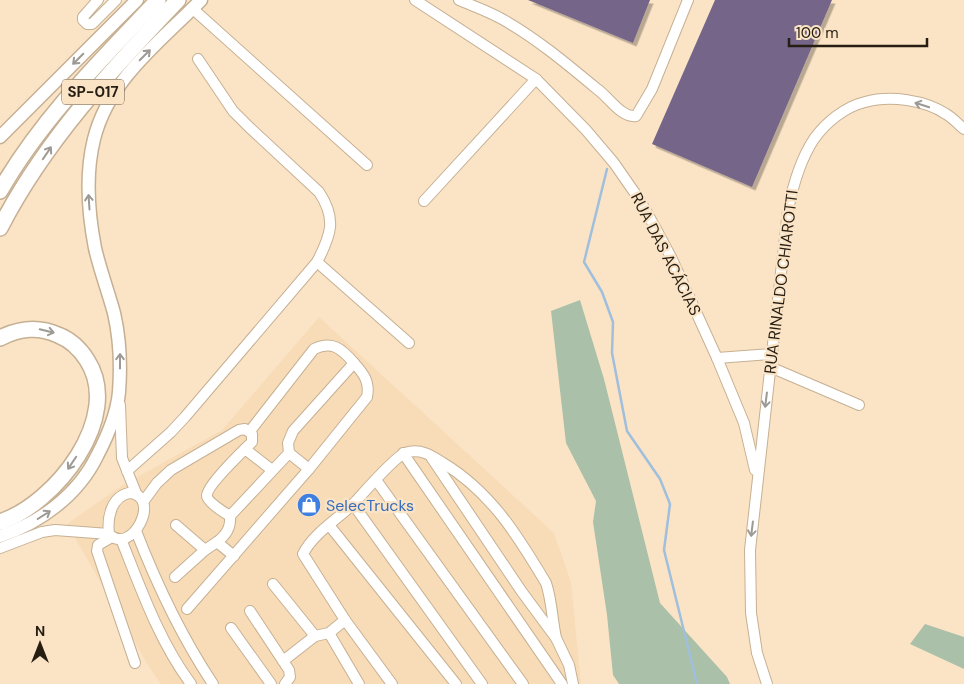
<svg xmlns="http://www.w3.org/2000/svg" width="964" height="684" font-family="'DM Sans',sans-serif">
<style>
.built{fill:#f8dcb7}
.green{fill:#aac0a9}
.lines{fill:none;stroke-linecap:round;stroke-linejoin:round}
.stream{stroke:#9fbfdd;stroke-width:2.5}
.building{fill:#746588;filter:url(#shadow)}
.minor-casing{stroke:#c6b093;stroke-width:12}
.major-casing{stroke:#c6b093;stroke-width:15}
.highway-casing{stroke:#c6b093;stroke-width:18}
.minor{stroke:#fff;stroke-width:10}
.major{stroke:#fff;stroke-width:12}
.highway{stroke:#fff;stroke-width:15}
.oneway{stroke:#9d9a95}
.labels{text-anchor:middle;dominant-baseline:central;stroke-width:4.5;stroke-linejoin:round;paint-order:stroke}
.shield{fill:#fbe4c6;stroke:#665949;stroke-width:1}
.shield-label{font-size:15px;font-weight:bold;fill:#261e13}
.street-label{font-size:16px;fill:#261e13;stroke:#fbe4c6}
.shop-label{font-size:16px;fill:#366cbe;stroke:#fbe4c6;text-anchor:start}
</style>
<defs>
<filter id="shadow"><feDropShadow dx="3.5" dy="3.5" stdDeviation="0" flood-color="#0004"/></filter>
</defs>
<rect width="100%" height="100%" fill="#fbe4c6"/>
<path class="built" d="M319,317L554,533L571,582L581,684H161L149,667L67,524L121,486L222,430Z"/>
<g class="green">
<path d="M580,300L604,379L660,603L727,677L730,684H619L613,675L607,615L593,522L596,501L566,443L551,311Z"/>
<path d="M925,624L964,637V669L910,644Z"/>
</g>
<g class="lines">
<path class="stream" d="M607,169L584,262L602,292L613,322L612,353L627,431L660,479L670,504L664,550L697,684"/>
</g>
<g class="building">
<path d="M528,0H650L633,43Z"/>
<path d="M715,0H832L752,187L652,144Z"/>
</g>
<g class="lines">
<g class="minor-casing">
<g id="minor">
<path d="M98,0L83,17V20L87,24H92L116,0"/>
<path d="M415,0L536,79L586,130L614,163L639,199L656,229L671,257L717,358L744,423L755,470"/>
<path d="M459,0C473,6 488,11 502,19C536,38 567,64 597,89C609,97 621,118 636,116L652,89L688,0"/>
<path d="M193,9L367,165"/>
<path d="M424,201L536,79"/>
<path d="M317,262L409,343"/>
<path d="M717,358L771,354"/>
<path d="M770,367L859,405"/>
<path d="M120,405L122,458L136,493"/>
<path d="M245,449L272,470"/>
<path d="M403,453L562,684"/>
<path d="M431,457L522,592L556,638L569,665L573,684"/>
<path d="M309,469L367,397C370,382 364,374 354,363"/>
<path d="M127,471L171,432L185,417L317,262C331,235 337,219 319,192L249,127L233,111L198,59"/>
<path d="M376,480L523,684"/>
<path d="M129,493C163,495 132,557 109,534C107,518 111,497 129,493Z"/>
<path d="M143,502L157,483L171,470L239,430L245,429L252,434V442C244,450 206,486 207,496C207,502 225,513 230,516L289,453L288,443L293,431L354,363C342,349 332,340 314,349L250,431"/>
<path d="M353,504L482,684"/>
<path d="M176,525L205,550"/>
<path d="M329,525L456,684"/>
<path d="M136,531C157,585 181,636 213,684"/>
<path d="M112,537L98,545L97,551L135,663"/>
<path d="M121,539C141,589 159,641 191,684"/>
<path d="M217,542C226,535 231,528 230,516"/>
<path d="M0,548L42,532L55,530L109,534"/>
<path d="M175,577L205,550L217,542L234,556"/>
<path d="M273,584L315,636L329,633L345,620L303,554C314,532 339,519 356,501C365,491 395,457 405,453C420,448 431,455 443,463C491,492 518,536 546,583C552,601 552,619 556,638"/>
<path d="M187,609L309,469L289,453"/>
<path d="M250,611L289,670L290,677L285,684"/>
<path d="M345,620L392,684"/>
<path d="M231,628L271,684"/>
<path d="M329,633L359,684"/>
<path d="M283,661L315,636"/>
<path d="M767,684L757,653L751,613L750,550L788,210C793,185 800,160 814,139C826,122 845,107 865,102C890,95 925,100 946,114C953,118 958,124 964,129"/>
</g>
</g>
<g class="major-casing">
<g id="major">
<path d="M0,137L137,0"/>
<path d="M0,536C40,523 78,495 97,456C107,437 117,415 119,392C121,366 120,339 114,313C108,291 100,270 95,248C88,212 85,175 94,139C109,79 160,42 201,0"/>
</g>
</g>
<g class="highway-casing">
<g id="highway">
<path d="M0,191C41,119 101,60 158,0"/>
<path d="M0,228C44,142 111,70 178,0"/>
<path d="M0,338C20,328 38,326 58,335C71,340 80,349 87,360C124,417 55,504 0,522"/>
</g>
</g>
<use href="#minor" class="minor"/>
<use href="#major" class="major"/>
<use href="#highway" class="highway"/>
</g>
<defs><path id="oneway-shaft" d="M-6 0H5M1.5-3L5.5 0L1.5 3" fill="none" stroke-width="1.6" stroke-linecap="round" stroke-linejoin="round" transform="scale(1.25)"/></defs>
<g class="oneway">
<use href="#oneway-shaft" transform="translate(145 55) rotate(-45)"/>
<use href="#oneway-shaft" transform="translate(78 59) rotate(135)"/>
<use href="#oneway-shaft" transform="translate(922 105) rotate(-162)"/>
<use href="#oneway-shaft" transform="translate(47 153) rotate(-56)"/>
<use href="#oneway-shaft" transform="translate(89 202) rotate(-94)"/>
<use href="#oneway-shaft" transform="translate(47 331) rotate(14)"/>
<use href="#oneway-shaft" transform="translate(120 361) rotate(-90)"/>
<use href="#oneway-shaft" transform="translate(766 400) rotate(97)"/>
<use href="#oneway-shaft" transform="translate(72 463) rotate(124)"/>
<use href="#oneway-shaft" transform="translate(44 515) rotate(-32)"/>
<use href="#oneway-shaft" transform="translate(752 529) rotate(97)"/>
</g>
<defs>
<g id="shop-disc" transform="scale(1.25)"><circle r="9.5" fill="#3f7fe0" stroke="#fbe4c6"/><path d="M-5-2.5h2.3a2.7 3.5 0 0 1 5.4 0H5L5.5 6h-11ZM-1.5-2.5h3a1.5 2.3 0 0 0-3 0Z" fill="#fff"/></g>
</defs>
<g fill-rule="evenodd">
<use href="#shop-disc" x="309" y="505"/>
</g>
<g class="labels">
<rect class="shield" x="62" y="79.5" width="62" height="25" rx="4"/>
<g class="shield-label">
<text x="93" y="92">SP-017</text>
</g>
<g class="street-label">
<text transform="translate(666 254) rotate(63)">RUA DAS ACÁCIAS</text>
<text transform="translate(781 282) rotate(-83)">RUA RINALDO CHIAROTTI</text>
</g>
<g class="shop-label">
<text x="326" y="505">SelecTrucks</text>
</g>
</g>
<g transform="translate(40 644)" stroke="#fbe4c6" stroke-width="4" paint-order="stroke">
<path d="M0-4L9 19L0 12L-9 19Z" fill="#261e13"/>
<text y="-8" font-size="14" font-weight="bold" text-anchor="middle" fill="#261e13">N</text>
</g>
<path d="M789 38v8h138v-8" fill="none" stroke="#261e13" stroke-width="2.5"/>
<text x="796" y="38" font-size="15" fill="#261e13" stroke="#fbe4c6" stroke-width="4" paint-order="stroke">100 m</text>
</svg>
